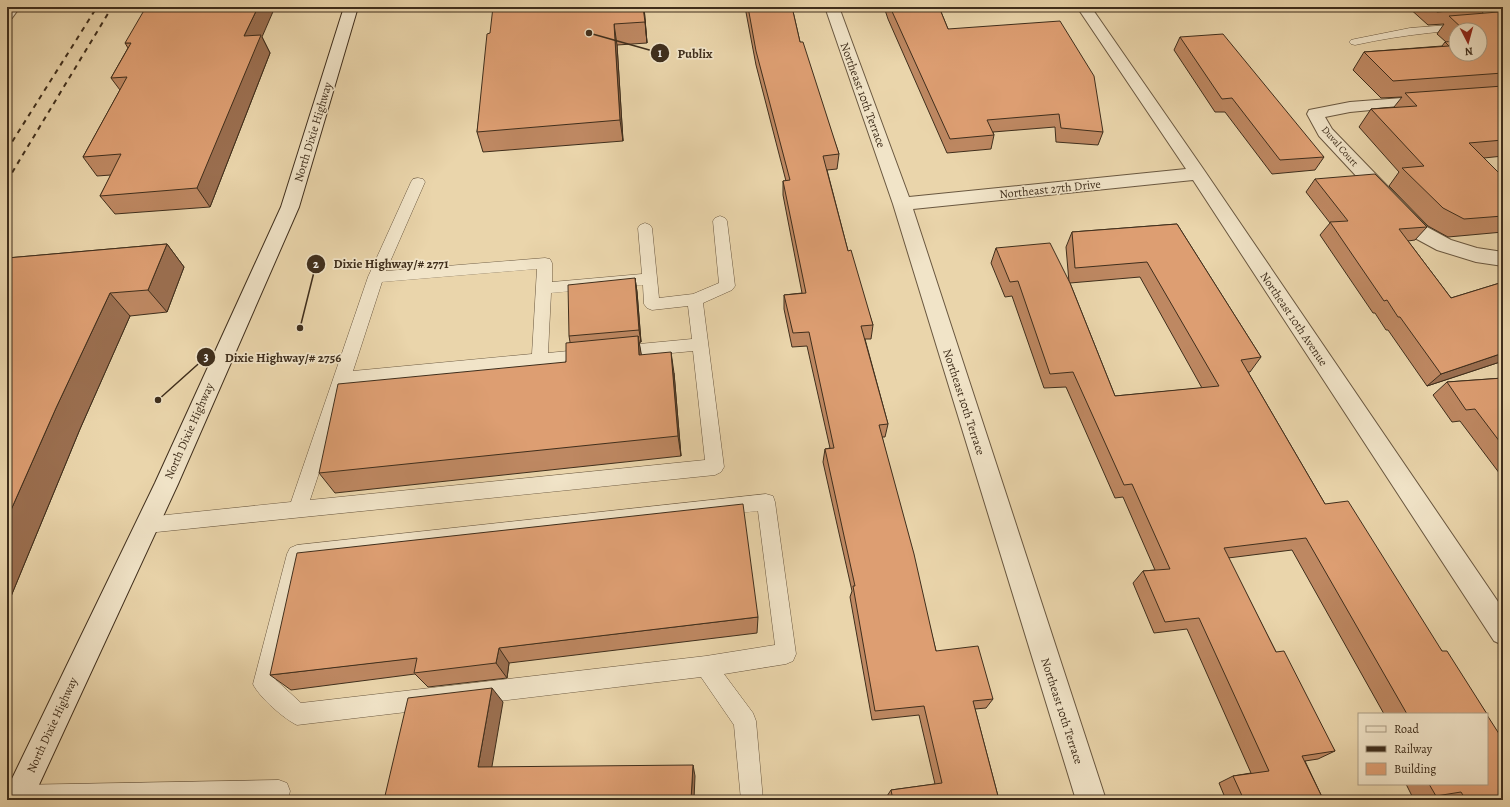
<svg xmlns="http://www.w3.org/2000/svg" width="1510" height="807" font-family="Alegreya,serif">
<style>
.lines{fill:none;stroke-linecap:round;stroke-linejoin:round}
.lane-casing{stroke:#6a5840;stroke-width:1}
.street-casing{stroke:#6a5840;stroke-width:2}
.secondary-casing{stroke:#3f2e1c;stroke-width:2}
.lane{fill:#f1e4c8;fill-rule:evenodd}
.street{fill:#f1e4c8;fill-rule:evenodd}
.secondary{fill:#f1e4c8;fill-rule:evenodd}
.rail{stroke:#3f2e1c;stroke-width:2;stroke-dasharray:5 5;stroke-linecap:butt}
.wall{fill:#be8862;stroke:#3f2e1c;fill-rule:evenodd}
.shaded-wall{fill:#9b6f50;stroke:#3f2e1c}
.building{fill:#dd9e72;stroke:#3f2e1c}
.labels{text-anchor:middle;dominant-baseline:central;stroke-width:3.5;stroke-linejoin:round;paint-order:stroke}
.far-street-label{font-size:10px;fill:#3f2e1c;stroke:#f1e4c8}
.street-label{font-size:12px;fill:#3f2e1c;stroke:#f1e4c8}
.leader{fill:none;stroke:#3f2e1c;stroke-width:1.5}
.callout-dot{fill:#3f2e1c;stroke:#f1e4c8;stroke-width:1.5}
.mark-label{font-size:12px;text-anchor:middle;font-weight:bold;fill:#fff}
.callout-label{font-size:13px;text-anchor:middle;font-weight:bold;fill:#3f2e1c;stroke:#f1e4c8;stroke-width:3.5;stroke-linejoin:round;paint-order:stroke}
</style>
<rect width="100%" height="100%" fill="#ead5ab"/>
<filter id="stains"><feTurbulence type="fractalNoise" baseFrequency=".005" numOctaves="4"/><feColorMatrix values="0 0 0 0 .2 0 0 0 0 .09 0 0 0 0 .02 0 0 0 .5 -.17"/></filter>
<radialGradient id="worn" r=".72"><stop offset=".6" stop-color="#630" stop-opacity="0"/><stop offset="1" stop-color="#630" stop-opacity=".3"/></radialGradient>
<g class="lines">
<g class="lane-casing">
<g id="lane">
<path d="M1503,21V27C1453,30 1404,34 1355,45L1351,44L1349,42L1351,40L1355,39L1410,28Z"/>
<path d="M418,178L423,179L425,182L386,271L545,258L550,259L552,263V282L642,274L638,228L640,225L645,223L650,225L652,228L659,298L693,294L719,283L713,221L715,218L720,216L725,218L727,221L735,286L732,290L703,303L724,467L721,472L715,475L147,533L140,531L138,525L140,519L147,517L291,502L368,277L411,182L413,179ZM537,269L532,354L353,371L382,282ZM643,285L644,304L647,308L652,310L688,306L692,339L618,346L612,348L610,352L612,356L618,358L693,351L705,460L310,500L348,385L540,366L595,359L597,355L595,351L589,349L548,353L551,293Z"/>
<path d="M766,494L773,496L775,502L796,654L793,661L786,664L724,674L753,713L756,721L763,800H741L734,725L701,677L297,725C284,719 259,697 253,684L287,554L290,548L297,545ZM758,511L775,645L706,656L301,703L276,680L305,562Z"/>
<path d="M279,780L287,783L290,791L288,800H8L7,797L10,788L18,785Z"/>
</g>
</g>
<g class="street-casing">
<g id="street">
<path d="M7,7H20L12,18L7,19Z"/>
<path d="M825,7H839L909,197L1186,169L1077,7H1091L1204,170L1503,609V645L1494,641L1193,180L913,209L1106,800H1076L893,204Z"/>
<path d="M1428,96L1434,98L1436,101L1434,104L1350,112L1325,117L1332,129L1427,227L1451,240L1477,248L1503,252V266L1476,262L1437,250L1413,237L1319,136L1307,114L1309,110L1350,102Z"/>
</g>
</g>
<g class="secondary-casing">
<path id="secondary" d="M344,7H358L299,207L178,484L32,800H7V789L155,483L281,207Z"/>
</g>
<use href="#lane" class="lane"/>
<use href="#street" class="street"/>
<use href="#secondary" class="secondary"/>
<g class="rail">
<path d="M7,150L97,7"/>
<path d="M7,181L112,7"/>
</g>
</g>
<g class="wall">
<path d="M644,7L647,43L617,45L623,141L483,152L477,132L490,33Z"/>
<path d="M745,7H792L800,42L839,154L837,169L827,170L848,251L873,325L871,339H865L888,424L885,437H882L936,651L993,699L986,708L975,709L999,800H887V796L891,790L935,784L919,715L872,720L850,597L852,591L823,462L825,449L830,448L807,346L792,347L784,309V295L802,293L783,195V181H786L756,65Z"/>
<path d="M884,7H939L948,29L1103,132L1098,145L1056,142L1055,127L993,132L994,135L991,149L947,153L888,19Z"/>
<path d="M1408,7H1484L1485,8L1482,14L1503,16V156L1484,158L1503,177V232L1448,237L1428,226L1389,186L1399,172L1359,127L1371,109L1394,107L1402,97L1381,98L1353,70L1364,52L1442,46L1445,42H1446L1437,34L1444,24L1428,25ZM1456,30H1480V54H1456Z"/>
<path d="M262,37L270,53L210,207L115,214L100,196L111,175L97,176L83,157L120,90L111,78L128,48L125,43Z"/>
<path d="M1180,37L1324,157L1315,170L1272,174L1225,112H1215L1174,50Z"/>
<path d="M1315,179L1427,227L1415,240L1408,241L1451,298L1503,282V361L1427,386L1388,330H1386L1375,313H1373L1320,235L1330,223L1306,192Z"/>
<path d="M1177,224L1261,357L1250,372H1248L1325,504L1442,651L1487,714H1384L1292,550L1228,558L1276,652L1335,751L1318,759L1305,761L1322,797L1315,800H1226L1219,783L1233,776L1251,773L1187,629L1154,633L1133,583L1143,571L1155,570L1123,497L1115,498L1066,387L1044,388L1012,296L1005,297L991,263L996,248L1069,282L1066,247L1072,232ZM1140,277L1202,388L1115,396L1070,283Z"/>
<path d="M167,244L184,267L167,312L130,316L80,429L7,606V258Z"/>
<path d="M635,278L637,292L641,342L639,343L641,355L674,373L681,456L335,493L319,473L566,362L570,342L569,336Z"/>
<path d="M1503,378V478L1460,421L1452,422L1433,395L1447,382Z"/>
<path d="M758,617L757,633L509,663L507,678L428,687L415,674L291,690L270,675Z"/>
<path d="M1406,784H1487L1503,800H1441L1440,798L1428,800H1414Z"/>
</g>
<g class="shaded-wall">
<path d="M258,7H275L262,37L270,53L210,207L197,188L244,36Z"/>
<path d="M643,7H644L647,43L645,22Z"/>
<path d="M614,24L617,45L623,141L620,120Z"/>
<path d="M167,244L184,267L167,312L148,290Z"/>
<path d="M635,278L637,292L641,342L639,330Z"/>
<path d="M110,293L130,316L80,429L7,606V519L56,408Z"/>
<path d="M638,336L642,358L639,355Z"/>
<path d="M671,352L674,373L681,456L678,436Z"/>
<path d="M1503,353V361L1427,386L1441,374Z"/>
<path d="M499,648L509,663L507,678L496,663Z"/>
<path d="M492,688L503,702L490,778L478,767Z"/>
<path d="M693,765L695,776L694,800H691Z"/>
</g>
<g class="building">
<path d="M146,7H258L244,36L261,35L197,188L100,196L121,154L83,157L127,77L111,78L131,43H125Z"/>
<path d="M493,7H643L645,22L614,24L620,120L477,132L487,34L490,33Z"/>
<path d="M748,7H792L800,42H803L839,154L823,156L848,251L851,250L873,325L861,326L888,424L879,425L914,554L936,651L978,646L993,699L973,701L999,800H893L891,790L942,783L924,706L875,711L853,586H855L825,449L834,448L809,332L793,333L784,295L806,293L783,181L790,180L756,51Z"/>
<path d="M890,7H939L948,29L1060,21L1094,76L1103,132L1061,128L1059,114L987,120L994,135L950,139Z"/>
<path d="M1431,7H1484L1485,8L1437,12Z"/>
<path d="M1498,12L1503,16V73L1393,81L1364,52L1449,46L1445,42L1456,41V54H1480V30H1464L1449,16Z"/>
<path d="M1223,34L1324,157L1280,160L1232,98L1222,99L1180,37Z"/>
<path d="M1503,86V140L1469,143L1503,177V216L1464,219L1443,208L1402,168L1424,166L1371,109L1417,106L1405,93Z"/>
<path d="M1375,174L1427,227L1399,229L1451,298L1503,282V353L1441,374L1400,317H1398L1387,300L1384,301L1330,222L1348,221L1315,179Z"/>
<path d="M1177,224L1261,357L1241,360L1325,504L1348,501L1442,651H1447L1487,714H1407L1306,538L1224,548L1276,652L1284,651L1335,751L1302,756L1322,797L1304,800H1244L1233,776L1269,771L1199,618L1165,622L1143,571L1170,569L1132,484L1124,485L1073,372L1050,374L1018,281L1010,282L996,248L1050,243L1070,283L1115,396L1219,386L1147,262L1075,268L1072,232Z"/>
<path d="M167,244L148,290L110,293L56,408L7,519V258Z"/>
<path d="M635,278L639,330L569,336L568,285Z"/>
<path d="M638,336L639,355L671,352L678,436L319,473L338,384L566,362V343Z"/>
<path d="M1503,378V446L1475,409L1466,410L1447,382Z"/>
<path d="M743,504L758,617L499,648L496,663L414,673L417,658L270,675L297,553Z"/>
<path d="M492,688L478,767L693,765L691,800H384L408,698Z"/>
<path d="M1487,715L1503,740V800H1466L1461,792L1436,796L1429,784H1487Z"/>
</g>
<g class="labels">
<g class="far-street-label">
<text transform="translate(1340 146) rotate(49)">Duval Court</text>
</g>
<g class="street-label">
<text transform="translate(863 95) rotate(70)">Northeast 10th Terrace</text>
<text transform="translate(313 132) rotate(-73)">North Dixie Highway</text>
<text transform="translate(1050 189) rotate(-6)">Northeast 27th Drive</text>
<text transform="translate(1294 319) rotate(56)">Northeast 10th Avenue</text>
<text transform="translate(964 402) rotate(72)">Northeast 10th Terrace</text>
<text transform="translate(189 431) rotate(-66)">North Dixie Highway</text>
<text transform="translate(1062 711) rotate(72)">Northeast 10th Terrace</text>
<text transform="translate(52 725) rotate(-65)">North Dixie Highway</text>
</g>
</g>
<path class="leader" d="M589 33L660 53M300 328L316 264M158 400L206 357"/>
<g class="callout-dot">
<circle cx="589" cy="33" r="4"/>
<circle cx="300" cy="328" r="4"/>
<circle cx="158" cy="400" r="4"/>
<circle cx="660" cy="53" r="10"/>
<circle cx="316" cy="264" r="10"/>
<circle cx="206" cy="357" r="10"/>
</g>
<g class="mark-label">
<text x="660" y="57">1</text>
<text x="316" y="268">2</text>
<text x="206" y="361">3</text>
</g>
<g class="callout-label">
<text x="695" y="58">Publix</text>
<text x="391" y="268">Dixie Highway/# 2771</text>
<text x="283" y="362">Dixie Highway/# 2756</text>
</g>
<rect width="1510" height="807" fill="none" stroke="#ead5ab" stroke-width="24"/>
<rect x="8" y="8" width="1494" height="791" fill="none" stroke="#3f2e1c" stroke-width="2"/>
<rect x="12" y="12" width="1486" height="783" fill="none" stroke="#3f2e1c"/>
<rect x="1358" y="713" width="130" height="72" fill="#f1e4c8" stroke="#aa9b83"/>
<rect x="1366" y="726" width="20" height="6" fill="#f1e4c8" stroke="#aa9b83"/>
<text x="1394" y="733" font-size="12" fill="#3f2e1c">Road</text>
<rect x="1366" y="746" width="20" height="6" fill="#3f2e1c" stroke="#aa9b83"/>
<text x="1394" y="753" font-size="12" fill="#3f2e1c">Railway</text>
<rect x="1366" y="763" width="20" height="12" fill="#dd9e72" stroke="#aa9b83"/>
<text x="1394" y="773" font-size="12" fill="#3f2e1c">Building</text>
<g transform="translate(1468 42) rotate(174)"><circle r="19" fill="#f1e4c8" stroke="#aa9b83"/>
<path d="M0-3L7 15L0 10L-7 15Z" fill="#8f2418"/>
<text y="-6" font-size="11" font-weight="bold" text-anchor="middle" fill="#3f2e1c">N</text>
</g>
<rect width="100%" height="100%" filter="url(#stains)"/>
<rect width="100%" height="100%" fill="url(#worn)"/>
</svg>
